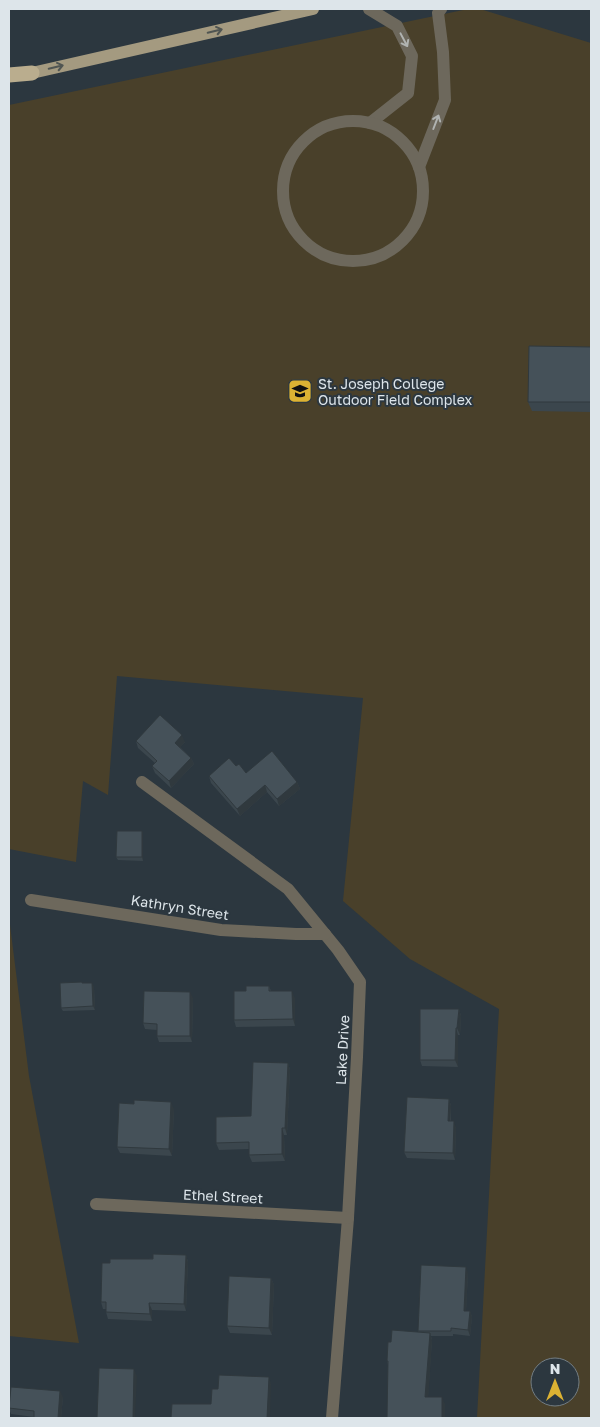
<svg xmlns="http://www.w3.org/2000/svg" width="600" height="1427" font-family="'Golos Text',sans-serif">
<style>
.green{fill:#49402a;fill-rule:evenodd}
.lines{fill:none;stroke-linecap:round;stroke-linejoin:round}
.minor{stroke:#6d685c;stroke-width:12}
.major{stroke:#a49a80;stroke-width:12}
.highway{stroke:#baad8e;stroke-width:15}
.wall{fill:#3b464d}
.shaded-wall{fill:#30393e}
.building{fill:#455159;stroke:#30393e}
.oneway{stroke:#505552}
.oneway2{stroke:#b0b3b1}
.labels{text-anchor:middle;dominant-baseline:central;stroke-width:4;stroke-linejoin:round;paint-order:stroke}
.poi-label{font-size:14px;fill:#dde5ea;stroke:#2c373f;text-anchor:start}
.street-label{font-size:14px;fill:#dde5ea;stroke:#2c373f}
</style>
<rect width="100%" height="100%" fill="#2c373f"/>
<g class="green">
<path d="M468,9H480L591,43V1418H477L499,1009L410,959L343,901L363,698L117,676L108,795L83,781L76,862L9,849V105ZM540,1367H570V1397H540Z"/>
<path d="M9,917L29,1076L79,1343L9,1336Z"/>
</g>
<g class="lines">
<g class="minor">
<path d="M369,9L397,26L412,56L408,93L370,123"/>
<circle cx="353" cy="191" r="70"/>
<path d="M419,167L445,100L443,52L438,13L441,9"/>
<path d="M142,782L288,889L338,950L360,982L357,1057L348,1218L332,1418"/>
<path d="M31,900L221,930L296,934H325"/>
<path d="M96,1204L348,1218"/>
</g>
<path class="major" d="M23,75L313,9"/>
<path class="highway" d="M9,75L32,73"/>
</g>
<g class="wall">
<path d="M591,347V412L532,411L528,402Z"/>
<path d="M136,741L185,742L180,747L191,758L194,764L171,788L155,773L152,766L155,763L138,748Z"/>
<path d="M236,766L246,773L297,782L300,789L279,806L267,792L240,816L211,783L209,776Z"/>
<path d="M142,831L143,834V861L118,860L116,857Z"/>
<path d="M83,983L94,987L95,1010L63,1011L61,1008Z"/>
<path d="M269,986L271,991L295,998V1026L236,1027L234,1020L246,991Z"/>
<path d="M193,998L192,1042H159L157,1036V1030L145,1029L143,1023Z"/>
<path d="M459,1009L461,1016L460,1035H458V1067L422,1066L420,1060Z"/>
<path d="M288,1063L290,1070L287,1135H284L285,1161L252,1162L249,1155V1149L219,1150L216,1143L251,1116Z"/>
<path d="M449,1099L451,1106V1121L456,1128L455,1160L407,1158L404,1152Z"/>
<path d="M134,1104L174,1109L172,1156L120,1153L117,1147Z"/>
<path d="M186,1255L188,1262L186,1311L152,1310V1321L108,1319L106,1312V1309H103L101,1302L110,1263Z"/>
<path d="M468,1273L466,1311H470L472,1317L470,1336L453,1334V1336H431L432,1340L428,1397L445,1404V1418L388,1365L387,1361L391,1342L418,1332V1331Z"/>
<path d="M271,1278L274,1285L272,1335L230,1333L227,1326Z"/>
<path d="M63,1397L61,1418H34V1417L11,1414L9,1409V1406Z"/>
</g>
<g class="shaded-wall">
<path d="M182,735L185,742L178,750L175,743Z"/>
<path d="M191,758L194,764L171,788L169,781Z"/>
<path d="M297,782L300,789L279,806L277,799Z"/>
<path d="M265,785L267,792L240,816L237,809Z"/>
<path d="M142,831L143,834V861L142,857Z"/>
<path d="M92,983L94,987L95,1010L93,1006Z"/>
<path d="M292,991L295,998V1026L293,1019Z"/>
<path d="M190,992L193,998L192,1042L190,1036Z"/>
<path d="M459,1009L461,1016L460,1035L457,1028Z"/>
<path d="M456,1028L458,1035V1067L455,1060Z"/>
<path d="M288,1063L290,1070L287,1135L285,1128Z"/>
<path d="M449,1099L451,1106L450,1128L448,1121Z"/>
<path d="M171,1102L174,1109L172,1156L169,1149Z"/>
<path d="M454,1121L456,1128L455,1160L453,1153Z"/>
<path d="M282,1128L284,1135L285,1161L282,1154Z"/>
<path d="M186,1255L188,1262L186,1311L184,1304Z"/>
<path d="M466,1267L468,1273L466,1316L464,1311Z"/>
<path d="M271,1278L274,1285L272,1335L269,1328Z"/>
<path d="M149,1303L152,1310V1321L150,1314Z"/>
<path d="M470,1311L472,1317L470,1336L468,1330Z"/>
<path d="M430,1333L432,1340L428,1403L425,1397Z"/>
<path d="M134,1369L137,1376L135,1418H133Z"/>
<path d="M269,1377L271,1384L270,1418H267Z"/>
<path d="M60,1391L63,1397L61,1418H58Z"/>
<path d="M442,1397L445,1404V1418H442Z"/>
</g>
<g class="building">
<path d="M529,346L591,347V402H528Z"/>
<path d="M160,715L182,735L175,743L191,758L169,781L152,766L157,761L136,741Z"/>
<path d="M272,751L297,782L277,799L265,785L237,809L209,776L229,758L236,766L239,764L246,773Z"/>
<path d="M117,831H142V857H116Z"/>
<path d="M82,982V983H92L93,1006L61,1008L60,983Z"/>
<path d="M246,986H269V991H292L293,1019L234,1020V991H246Z"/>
<path d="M144,991L190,992V1036H157V1024L143,1023Z"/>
<path d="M420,1009H459L457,1028H456L455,1060H420Z"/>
<path d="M253,1062L288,1063L285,1128H282V1154L249,1155V1142L216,1143V1117L251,1116Z"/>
<path d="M407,1097L449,1099L448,1121H454L453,1153L404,1152Z"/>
<path d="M134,1100L171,1102L169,1149L117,1147L119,1103L134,1104Z"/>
<path d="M153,1254L186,1255L184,1304L149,1303L150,1314L106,1312V1302H101L102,1263H110V1259H153Z"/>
<path d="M421,1265L466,1267L464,1311H470L468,1330L451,1328V1331H418Z"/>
<path d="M229,1276L271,1278L269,1328L227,1326Z"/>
<path d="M392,1330L430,1333L425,1397H442V1418H387L388,1361H387L388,1342H391Z"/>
<path d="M99,1368L134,1369L133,1418H97Z"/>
<path d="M219,1375L269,1377L267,1418H171L172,1404H211L212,1389H218Z"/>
<path d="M11,1387L60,1391L58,1418H34V1411L9,1408Z"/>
</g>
<defs><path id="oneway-shaft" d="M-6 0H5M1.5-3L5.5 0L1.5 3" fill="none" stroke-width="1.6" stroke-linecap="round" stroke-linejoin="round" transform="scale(1.25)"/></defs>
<g class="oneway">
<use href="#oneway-shaft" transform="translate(215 31) rotate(-13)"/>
<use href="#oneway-shaft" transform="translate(56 67) rotate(-13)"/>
</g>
<g class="oneway2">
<use href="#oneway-shaft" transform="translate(404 40) rotate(62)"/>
<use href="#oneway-shaft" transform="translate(436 122) rotate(-69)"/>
</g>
<defs>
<g id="university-square" transform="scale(1.25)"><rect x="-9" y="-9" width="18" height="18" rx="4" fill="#dcb233" stroke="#2c373f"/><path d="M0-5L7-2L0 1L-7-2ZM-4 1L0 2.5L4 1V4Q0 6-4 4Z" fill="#111"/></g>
</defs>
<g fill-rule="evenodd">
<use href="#university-square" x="300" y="391"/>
</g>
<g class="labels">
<g class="poi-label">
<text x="318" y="383">St. Joseph College<tspan x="318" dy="16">Outdoor Field Complex</tspan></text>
</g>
<g class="street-label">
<text transform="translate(180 907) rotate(9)">Kathryn Street</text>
<text transform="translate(342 1050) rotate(-87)">Lake Drive</text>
<text transform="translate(223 1196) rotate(3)">Ethel Street</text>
</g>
</g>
<rect width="600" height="1427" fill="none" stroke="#dde5ea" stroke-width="20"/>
<g transform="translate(555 1382)"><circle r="24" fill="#2c373f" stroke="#737d83"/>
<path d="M0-4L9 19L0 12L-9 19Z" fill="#dcb233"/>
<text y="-8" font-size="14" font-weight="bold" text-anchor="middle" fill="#dde5ea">N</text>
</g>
</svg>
